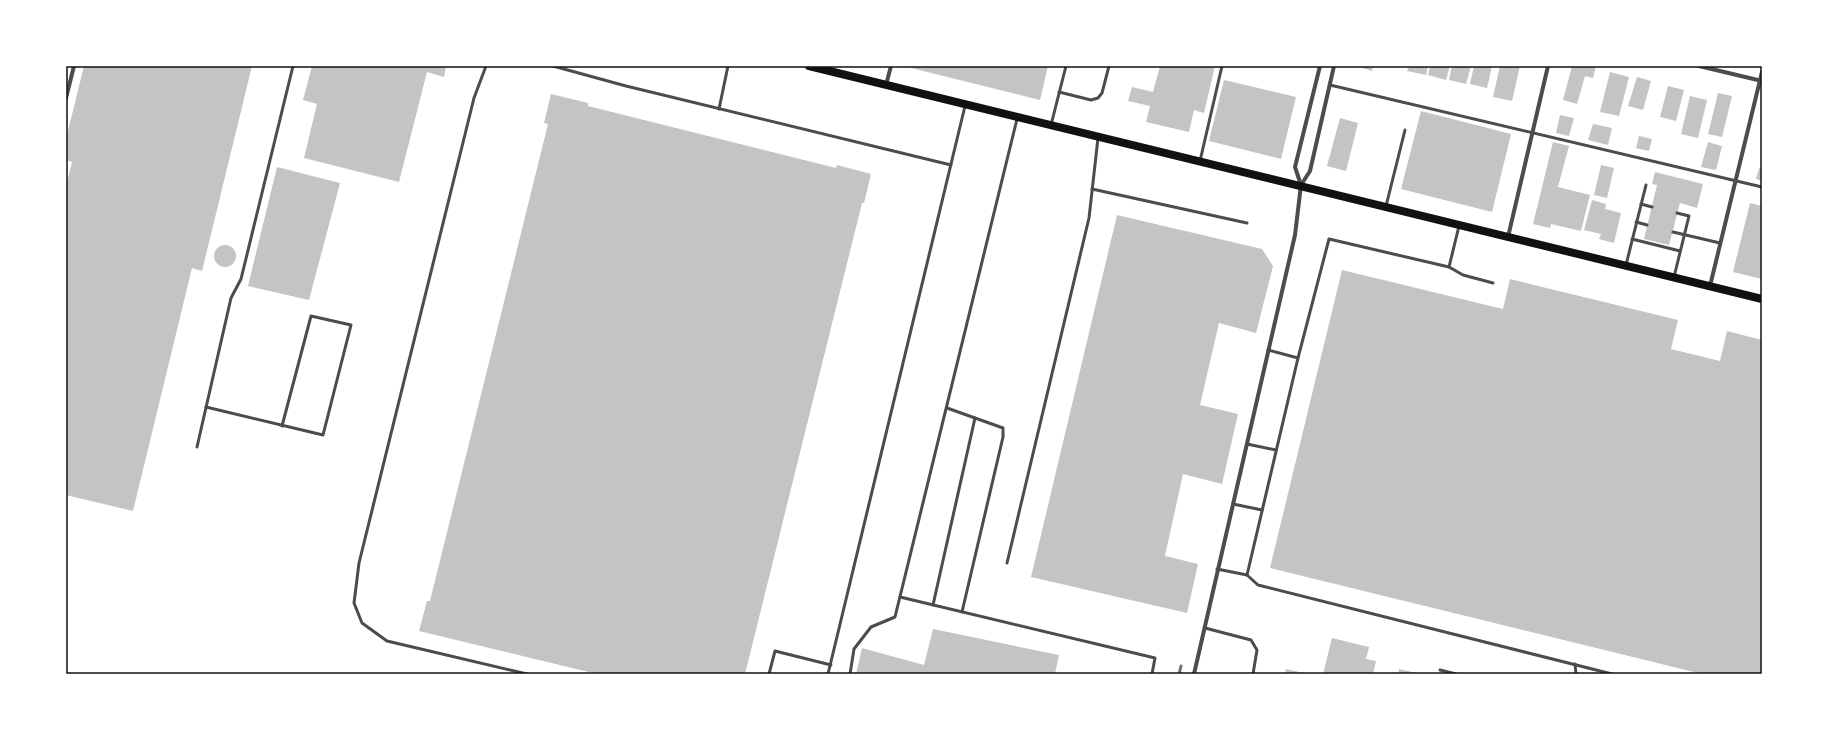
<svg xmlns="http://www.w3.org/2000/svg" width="1828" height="740" font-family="'Sofia Sans Condensed',sans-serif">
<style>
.building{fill:#c4c4c4}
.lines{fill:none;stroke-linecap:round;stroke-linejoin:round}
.service{stroke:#4c4c4c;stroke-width:3}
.minor{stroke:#4c4c4c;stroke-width:4}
.secondary{stroke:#111;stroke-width:8}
.rail{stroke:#707070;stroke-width:3}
.neatline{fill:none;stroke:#111;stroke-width:1.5}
</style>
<rect width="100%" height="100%" fill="#fff"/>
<g class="building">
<path d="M84,66H252L202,271L192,268L133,511L66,495V187L72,162L66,160V139Z"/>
<path d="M312,66H446L444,77L427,72L399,182L304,158L317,104L303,100Z"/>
<path d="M911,66H1048L1040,100L911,68Z"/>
<path d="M1160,66H1215L1204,113L1194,110L1189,132L1146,122L1150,106L1128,101L1132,87L1153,92Z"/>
<path d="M1356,66H1373L1372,71Z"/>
<path d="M1409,66H1428L1426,75L1407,71Z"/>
<path d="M1430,66H1450L1446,80L1428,75Z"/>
<path d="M1452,66H1471L1466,84L1449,80Z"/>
<path d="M1474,66H1492L1487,88L1470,84Z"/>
<path d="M1500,66H1520L1512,101L1493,97Z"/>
<path d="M1572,66H1596L1593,78L1585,76L1577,104L1563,100Z"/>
<path d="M1610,72L1629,77L1619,116L1600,112Z"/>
<path d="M1637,77L1651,81L1643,110L1628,106Z"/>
<path d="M1224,80L1296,97L1281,159L1209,141Z"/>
<path d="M1668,86L1684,90L1676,121L1660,117Z"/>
<path d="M1718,93L1732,96L1722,137L1708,134Z"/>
<path d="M551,94L588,103V106L836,168L837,165L871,174L864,203H862L745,674H597L419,631L427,601H430L548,124L544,123Z"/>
<path d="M1690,96L1707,100L1698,138L1681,134Z"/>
<path d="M1421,111L1511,134L1492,212L1401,189Z"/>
<path d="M1560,115L1574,118L1569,136L1556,133Z"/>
<path d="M1340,118L1358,123L1346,171L1327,166Z"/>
<path d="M1593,124L1612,128L1608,145L1588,140Z"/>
<path d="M1639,136L1652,139L1649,151L1636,148Z"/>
<path d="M1553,142L1569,146L1558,187L1590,195L1581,231L1551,224L1550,228L1533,224Z"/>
<path d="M1708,142L1722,146L1716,170L1701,167Z"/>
<path d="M1601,165L1614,168L1607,198L1594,195Z"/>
<path d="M277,167L340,183L309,300L248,286Z"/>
<path d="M1759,168L1762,169V181L1756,179Z"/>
<path d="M1655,172L1703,184L1697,208L1680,203L1669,245L1644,239L1657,185L1652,184Z"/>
<path d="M1592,200L1606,204L1605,209L1621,213L1614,243L1599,239L1601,234L1584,230Z"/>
<path d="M1750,203L1762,206V279L1733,272Z"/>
<path d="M1117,215L1262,249L1273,266L1256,333L1219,323L1200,405L1238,414L1222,484L1183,474L1165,556L1198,564L1187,613L1031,577Z"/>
<circle cx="225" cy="256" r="11"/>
<path d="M1342,270L1503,309L1510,279L1678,320L1671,349L1720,361L1727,331L1762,340V674H1702L1270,568Z"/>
<path d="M933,629L1059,655L1055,674H856L862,648L924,665Z"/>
<path d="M1332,638L1369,647L1366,659L1376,661L1373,674H1323Z"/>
<path d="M1286,669L1304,673V674H1285Z"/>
<path d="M1399,669L1417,673V674H1398Z"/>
</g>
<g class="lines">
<g class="service">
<path d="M486,66L474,98L359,563L354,603L362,623L387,641L527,674"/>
<path d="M553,66L626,86L951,165"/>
<path d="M1330,85L1762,187"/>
<path d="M1059,92L1091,100L1098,98L1102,93L1109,66"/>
<path d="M719,109L728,66"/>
<path d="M1051,125L1066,66"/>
<path d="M1200,161L1222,66"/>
<path d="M1092,189L1247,223"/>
<path d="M1641,204L1652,207"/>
<path d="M1386,206L1405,130"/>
<path d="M1636,222L1647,225"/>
<path d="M1673,232L1720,243"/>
<path d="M1632,239L1680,251"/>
<path d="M1626,265L1646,185"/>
<path d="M1449,267L1459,226"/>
<path d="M1674,277L1689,216L1677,213"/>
<path d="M1493,283L1463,275L1449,267L1329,239L1298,358L1247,575L1258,585L1612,674"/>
<path d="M1268,350L1298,358"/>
<path d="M206,407L323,435L351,325L311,316L282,426"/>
<path d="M947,408L1003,428V437L962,612"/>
<path d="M1247,444L1276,450"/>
<path d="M197,447L231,298L241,279L293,66"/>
<path d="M1233,504L1262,510"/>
<path d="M1007,563L1089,218L1098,138"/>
<path d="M1217,569L1247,575"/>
<path d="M900,597L1155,658L1152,674"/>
<path d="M933,605L975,418"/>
<path d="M1205,628L1251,640L1257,650L1253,674"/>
<path d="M1575,664L1576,674"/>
<path d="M1440,670L1456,674"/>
<path d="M769,674L775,651L831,665"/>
<path d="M828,674L965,106"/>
<path d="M850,674L854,649L871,627L895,617L1017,119"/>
</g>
<g class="minor">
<path d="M1699,66L1762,81"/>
<path d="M886,85L891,66"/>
<path d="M66,98L74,66"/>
<path d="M1301,185L1295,167L1320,66"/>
<path d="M1508,237L1548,66"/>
<path d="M1710,286L1762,72"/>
<path d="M1194,674L1295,235L1301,185L1310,171L1334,66"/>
</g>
<path class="secondary" d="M809,66L1762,299"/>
<path class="rail" d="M1179,674L1181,666"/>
</g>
<rect width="1828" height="740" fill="none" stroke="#ffffff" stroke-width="134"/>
<rect x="67" y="67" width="1694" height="606" class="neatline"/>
</svg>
